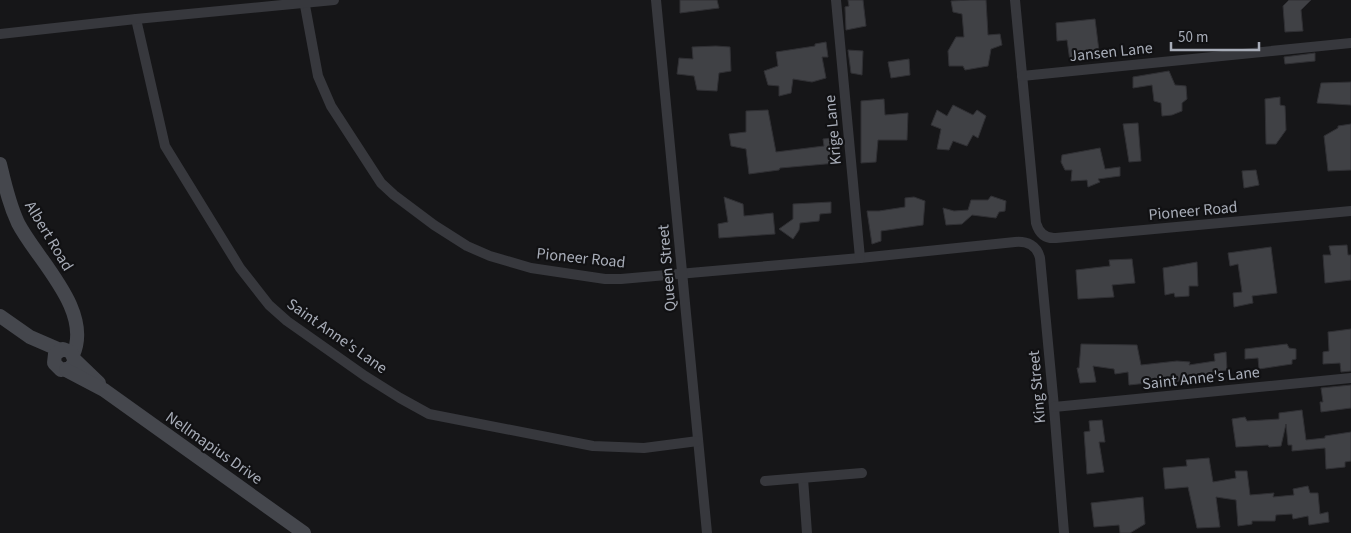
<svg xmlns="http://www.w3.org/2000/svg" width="1351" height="533" font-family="'Source Sans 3',sans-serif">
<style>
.building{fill:#404145;stroke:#303034}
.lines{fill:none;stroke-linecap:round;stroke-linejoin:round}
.street{stroke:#37383d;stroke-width:10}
.secondary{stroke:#45474d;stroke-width:14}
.labels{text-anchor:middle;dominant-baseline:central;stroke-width:4.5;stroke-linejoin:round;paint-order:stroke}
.street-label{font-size:16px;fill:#a8adb8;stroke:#111113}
</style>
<rect width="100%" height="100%" fill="#161618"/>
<g class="building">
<path d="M680,0H717L719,8L680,13Z"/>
<path d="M848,0H863L866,26L846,30L845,7L849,6Z"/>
<path d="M970,0H986L988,35L1000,34L1002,45L991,49L988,66L965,70L963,66H949L948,51L956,37H964L962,14L953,12L951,1Z"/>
<path d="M1289,0H1311L1301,10L1303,31L1285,32L1283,6Z"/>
<path d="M1095,19L1099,51L1091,53L1092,57H1081L1080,61H1070L1067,40L1057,41L1056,23Z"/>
<path d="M826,42L828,57H822L826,78L812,82L793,79L791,93L779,96V86L768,85L764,71L778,66L776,52L815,46V44Z"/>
<path d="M716,46L730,47L731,71L719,73L717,91L697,90L694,76L677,74L679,58L693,59L692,47Z"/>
<path d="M848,50L863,51L862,75L851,73Z"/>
<path d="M1315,53V61L1285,64L1284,57Z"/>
<path d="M909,59L910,75L891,78L888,62Z"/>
<path d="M1169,71L1175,85L1186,86L1187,99L1182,103V111L1172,115L1162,116L1161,103L1154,101L1152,85L1133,88V77Z"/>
<path d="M1351,82V105L1317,103L1321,83Z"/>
<path d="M1280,97V105L1285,106L1286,130L1276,144H1266L1265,99Z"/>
<path d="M884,99L885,115L908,113L907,140H878L876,162L861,163V101Z"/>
<path d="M953,105L973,115L977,110L986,116L978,138L973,135L967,146L953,141L949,150L937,149L941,129L931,125L937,110L947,116Z"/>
<path d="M768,110L776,152L824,146L823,139L834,138L837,163L780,168L779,170L749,174L746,149L731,146L729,134L746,132V111Z"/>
<path d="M1138,123L1141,161L1129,162L1123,124Z"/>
<path d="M1351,124V170L1328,171L1324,136L1338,128V126Z"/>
<path d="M1100,148L1105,169L1120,167V176L1098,179L1100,182L1088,187L1087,180L1071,181L1072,170H1065L1061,162L1062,155Z"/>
<path d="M1256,170L1259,185L1244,188L1242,171Z"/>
<path d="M991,196L1006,201L1005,211L999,212L996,218L972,215L962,224L946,225L943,208L954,211L968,210L971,200H988Z"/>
<path d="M724,197L743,204L744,216L773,213L775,234L719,238L718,224L728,222Z"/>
<path d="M914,197L925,201L923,225L881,231V241L872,244L867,211H879L905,207V198Z"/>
<path d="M831,202V213L820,214L819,221L800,223L799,230L793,239L779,229L793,219V204Z"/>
<path d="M1347,245L1348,255H1351V280L1325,283L1323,255H1331L1329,246Z"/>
<path d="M1271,247L1277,293L1252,296L1253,303L1234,307L1233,293L1242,292L1238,264L1230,266L1228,253Z"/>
<path d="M1132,259L1135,283L1112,285L1114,297L1078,299L1076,270L1110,266L1109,260Z"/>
<path d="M1197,262L1198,286H1189V296L1175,297L1174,293L1165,295L1163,268Z"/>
<path d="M1351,329V371L1341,372L1340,363L1323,364V352L1329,351L1328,332Z"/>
<path d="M1081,344L1137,345L1141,365L1177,361L1190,362L1189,365L1215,361L1214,354L1226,352L1227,370L1211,373L1212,383H1180L1179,381L1158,384L1157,382L1129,385L1128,372L1115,374L1114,369L1093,366L1096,382L1080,383L1077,368H1079Z"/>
<path d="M1287,344L1289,348L1296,349V359L1292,360V364L1259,369L1258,358L1245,359V349Z"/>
<path d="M1351,385V408L1321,412L1320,402H1323L1321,388Z"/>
<path d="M1302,410L1306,440L1325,438V436L1351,432V461L1345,462V467L1326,469L1325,448L1292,451V445H1288L1286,424L1281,446L1269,447L1268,445L1236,447L1232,419L1245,417L1247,421L1279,419V413Z"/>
<path d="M1102,420L1105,442H1099L1104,472L1087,474L1084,432L1090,431L1089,421Z"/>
<path d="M1209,458L1213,482L1236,478L1235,471H1247L1250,495L1274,493L1273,497L1294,495L1293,489L1308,486L1310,493H1318L1320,514L1328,512L1329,522L1309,525L1308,516L1293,519L1292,514L1276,515L1275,521H1252V524L1238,526L1236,500L1216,497L1220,527L1197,528L1188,487L1165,489L1163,468L1187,466L1186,460Z"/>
<path d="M1143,497L1145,524L1130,533H1120L1119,525L1094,527L1091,503Z"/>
</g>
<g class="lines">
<g class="street">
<path d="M304,0L318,76L331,106L381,183L394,195L434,225L467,246L490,256L531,268L605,279H621L860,258L1015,242C1027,241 1037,245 1040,258L1054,407L1064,533"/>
<path d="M656,0L707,533"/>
<path d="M836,0L860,258"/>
<path d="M1015,0L1036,223C1039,233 1045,239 1056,238L1351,211"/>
<path d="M136,19L165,146L240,268L269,305L287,321L365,376L400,398L429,414L593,446L644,448L698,441"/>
<path d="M0,34L136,19L334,0"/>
<path d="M1022,76L1351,43"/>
<path d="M1054,407L1351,378"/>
<path d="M803,478L807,533"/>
<path d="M765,481L862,473"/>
</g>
<g class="secondary">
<path d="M0,164C5,185 9,204 18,223C37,260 93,310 73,355"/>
<path d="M0,316L30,337L60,350"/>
<path d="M73,364L70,368L61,370L54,363L55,354L63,349L71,352L74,359L99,383"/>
<path d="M66,370L104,390L304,533"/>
</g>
</g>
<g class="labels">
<g class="street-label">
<text transform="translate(1111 52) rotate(-6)">Jansen Lane</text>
<text transform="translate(833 130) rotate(-95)">Krige Lane</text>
<text transform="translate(1193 211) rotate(-5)">Pioneer Road</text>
<text transform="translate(49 236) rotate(59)">Albert Road</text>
<text transform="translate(581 258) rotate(6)">Pioneer Road</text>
<text transform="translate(667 268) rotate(-95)">Queen Street</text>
<text transform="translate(337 336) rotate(35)">Saint Anne's Lane</text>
<text transform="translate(1201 378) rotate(-6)">Saint Anne's Lane</text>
<text transform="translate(1037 387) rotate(-95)">King Street</text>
<text transform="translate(214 448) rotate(35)">Nellmapius Drive</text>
</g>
</g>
<path d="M1171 42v8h88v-8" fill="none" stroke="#a8adb8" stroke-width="2.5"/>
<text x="1178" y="42" font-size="15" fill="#a8adb8" stroke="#111113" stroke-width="4" paint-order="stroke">50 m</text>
</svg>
